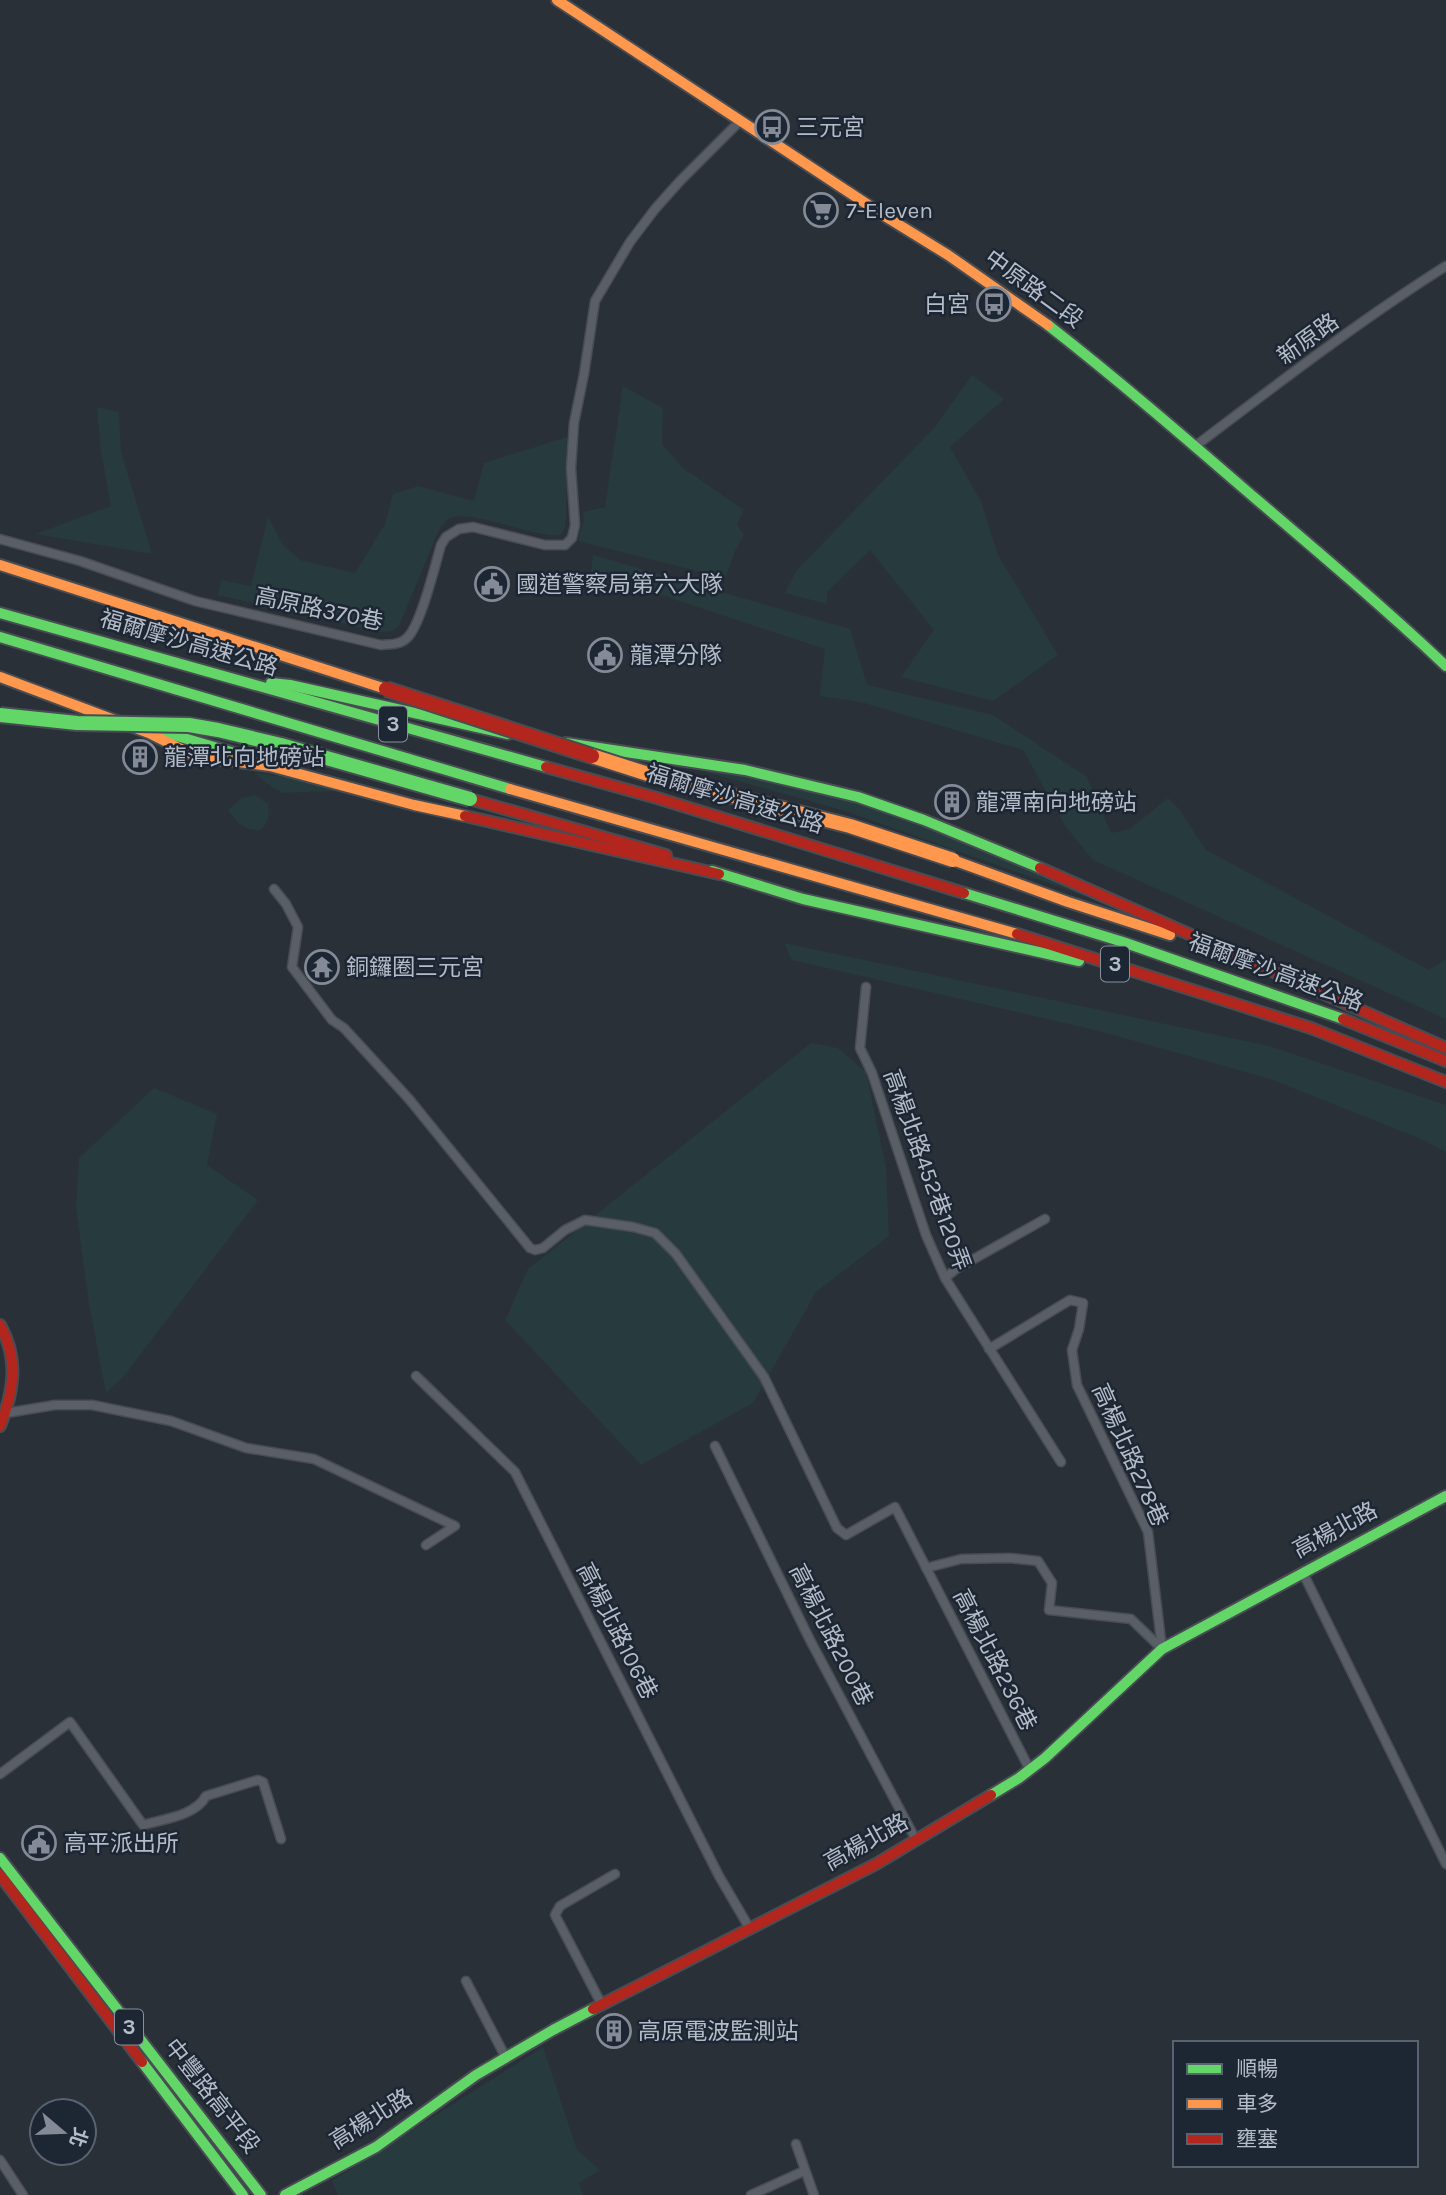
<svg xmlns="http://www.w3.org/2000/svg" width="1446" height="2195" font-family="Karla,'Noto Sans TC',sans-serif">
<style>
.green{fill:#273a3e}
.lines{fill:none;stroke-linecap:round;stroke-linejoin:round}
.street-casing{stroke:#484c53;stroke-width:11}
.fast-casing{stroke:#484c53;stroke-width:14}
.slow-casing{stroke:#484c53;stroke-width:14}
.jam-casing{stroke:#484c53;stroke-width:14}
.street{stroke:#5a5e66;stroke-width:8}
.fast{stroke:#63d668;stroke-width:10}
.slow{stroke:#ff974d;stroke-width:10}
.jam{stroke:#b3261e;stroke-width:10}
.fast-bridge-casing{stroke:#474c53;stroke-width:18;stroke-linecap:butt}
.slow-bridge-casing{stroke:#474c53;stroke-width:18;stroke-linecap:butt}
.jam-bridge-casing{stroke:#474c53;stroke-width:18;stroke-linecap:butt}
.fast-bridge{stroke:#63d668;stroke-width:14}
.slow-bridge{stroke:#ff974d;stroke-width:14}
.jam-bridge{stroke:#b3261e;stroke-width:14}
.labels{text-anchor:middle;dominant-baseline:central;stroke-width:5;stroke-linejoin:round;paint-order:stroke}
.shield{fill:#1d2633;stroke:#878f9c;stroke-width:2}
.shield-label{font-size:21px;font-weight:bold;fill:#b4bcc9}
.poi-label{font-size:23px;fill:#b4bcc9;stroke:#1d2633;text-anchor:start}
.street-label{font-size:23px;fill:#b4bcc9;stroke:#1d2633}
</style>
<rect width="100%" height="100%" fill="#2a3038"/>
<g class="green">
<path d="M972,375L1004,399L950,447L981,501L998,555L1058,655L993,701L901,677L934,630L870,550L827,592V604L785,593L796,571L935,427Z"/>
<path d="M623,386L663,408L662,444L683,468L744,510L737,525L744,535L736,549L725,578L578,541L584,520L583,512L605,507Z"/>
<path d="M97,407L119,412L121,452L152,554L36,534L111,506L101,451Z"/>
<path d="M567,437L566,518L565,528L560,535C537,539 467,507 448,519C444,522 441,528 438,532L399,626L392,631L380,632L218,595L221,580L251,586L268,517L283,545L300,560L355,573L385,524L393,494L418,486L474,501L484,463Z"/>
<path d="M593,555L850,629L867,685L993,715L1087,777L1111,833L1130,829L1168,798L1179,809L1206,850L1429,970L1446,959V1019L1093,860L1066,827L1023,750L861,702L820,696L825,649L591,572Z"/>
<path d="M698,770L730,774L824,793L896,816L1031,871L1093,899L842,810Z"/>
<path d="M255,773L306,780L336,791L283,793L266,783Z"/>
<path d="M255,795L268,804C270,814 269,824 260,830C243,831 237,822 228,810L242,798Z"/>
<path d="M784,943L1269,1046L1446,1105V1152L1421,1139L1270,1079L1099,1031L792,960Z"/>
<path d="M811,1043L838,1048L866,1072L886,1168L889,1236L816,1292L753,1403L641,1465L505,1320L528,1269Z"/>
<path d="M154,1088L217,1114L207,1165L258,1200L124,1376L106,1393L89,1304L76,1207L79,1158Z"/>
<path d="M543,2047L577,2150L600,2170L579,2183L583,2195H338L332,2181Z"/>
</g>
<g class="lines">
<g class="street-casing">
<g id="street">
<path d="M1194,447C1276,385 1359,321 1446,266"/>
<path d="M0,539L80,561L195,601L381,645C391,644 400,645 407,638C421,625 435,565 441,545L446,537L459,529L473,527L545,545H565L572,538L575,525L571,468L574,423L584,374L595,301L630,242L655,209L680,181L740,121"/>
<path d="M274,889L286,904L298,927L292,967L332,1020L344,1028L409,1099L530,1248L535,1250L543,1248L565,1230L585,1220L633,1227L655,1233L676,1254L764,1377L837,1528L846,1535L895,1507L1030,1770"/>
<path d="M866,987L860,1048L872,1073L926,1235L945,1278L1061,1462"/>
<path d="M945,1278L956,1269L1045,1219"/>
<path d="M989,1349L1070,1300L1083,1303L1079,1329L1072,1350L1077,1385L1148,1532L1162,1649"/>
<path d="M416,1376L515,1472L719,1876L750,1929"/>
<path d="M6,1413L55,1405H92L171,1421L246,1448L314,1459L455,1526L426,1545"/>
<path d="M715,1446L810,1640L916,1840"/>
<path d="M926,1568L961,1559L1010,1558L1038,1561L1052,1583L1049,1610L1131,1619L1162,1649"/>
<path d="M1303,1573L1446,1864"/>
<path d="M0,1774L70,1722L143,1825C164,1819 195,1816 206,1796L258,1780L263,1782L281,1839"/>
<path d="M466,1981L506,2058"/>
<path d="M602,2005L555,1915L560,1906L615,1874"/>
<path d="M796,2144L814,2195"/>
<path d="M0,2160L23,2195"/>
<path d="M751,2195L804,2171"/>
</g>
</g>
<g class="fast-casing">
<g id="fast">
<path d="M1048,325C1117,379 1183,436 1249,493C1316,550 1382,606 1446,666"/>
<path d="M0,613L546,767"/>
<path d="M0,637L510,789"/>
<path d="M271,683L290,685L508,734"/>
<path d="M160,731L238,754"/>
<path d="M566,743L745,770L858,797L924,820L1040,868"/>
<path d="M712,871L803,899L1079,961"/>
<path d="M964,893L1123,942L1343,1019"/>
<path d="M991,1795L1019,1778L1045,1758L1162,1649L1446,1496"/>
<path d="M0,1858L261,2195"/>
<path d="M142,2062L243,2195"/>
<path d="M285,2195L376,2147L476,2075L553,2030L593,2009"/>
</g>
</g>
<g class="slow-casing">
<g id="slow">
<path d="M557,0L888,218L948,255L1048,325"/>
<path d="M0,565L386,689"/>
<path d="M0,677L149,733L197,757L270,766L414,805L465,816"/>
<path d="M510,789L1017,934"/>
<path d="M953,860L1068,902L1170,935"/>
</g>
</g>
<g class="jam-casing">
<g id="jam">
<path d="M546,767L657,798L964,893"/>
<path d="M470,799L666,855"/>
<path d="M465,816L719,874"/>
<path d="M1040,868L1446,1048"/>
<path d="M1017,934L1311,1028L1446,1082"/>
<path d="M1343,1019L1446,1061"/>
<path d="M0,1325C19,1359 14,1391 0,1426"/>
<path d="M0,1875L142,2062"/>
<path d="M593,2009L876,1864L991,1795"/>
</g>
</g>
<use href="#street" class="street"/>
<use href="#fast" class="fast"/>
<use href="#slow" class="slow"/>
<use href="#jam" class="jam"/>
<g class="fast-bridge-casing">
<path id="fast-bridge" d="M0,715L77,723L189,725L218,730L281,745L470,799"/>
</g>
<g class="slow-bridge-casing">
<path id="slow-bridge" d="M592,756L651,775L850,826L953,860"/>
</g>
<g class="jam-bridge-casing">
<path id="jam-bridge" d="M386,689L592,756"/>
</g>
<use href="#fast-bridge" class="fast-bridge"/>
<use href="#slow-bridge" class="slow-bridge"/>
<use href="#jam-bridge" class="jam-bridge"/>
</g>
<defs>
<g id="bus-ring" transform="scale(1.75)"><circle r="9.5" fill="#1d2633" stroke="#848b96" stroke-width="1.5"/><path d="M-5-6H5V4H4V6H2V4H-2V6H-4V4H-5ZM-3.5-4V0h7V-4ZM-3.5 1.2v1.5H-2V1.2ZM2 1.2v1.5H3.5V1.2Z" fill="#848b96"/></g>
<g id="supermarket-ring" transform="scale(1.75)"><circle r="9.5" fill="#1d2633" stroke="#848b96" stroke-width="1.5"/><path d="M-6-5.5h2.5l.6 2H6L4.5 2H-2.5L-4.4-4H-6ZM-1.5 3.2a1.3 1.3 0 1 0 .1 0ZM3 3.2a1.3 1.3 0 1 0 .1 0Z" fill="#848b96"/></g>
<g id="civic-ring" transform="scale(1.75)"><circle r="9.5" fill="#1d2633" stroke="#848b96" stroke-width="1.5"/><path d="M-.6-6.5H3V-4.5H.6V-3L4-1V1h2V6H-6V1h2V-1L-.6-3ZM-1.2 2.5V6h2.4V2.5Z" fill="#848b96"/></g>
<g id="building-ring" transform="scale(1.75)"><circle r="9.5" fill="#1d2633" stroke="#848b96" stroke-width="1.5"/><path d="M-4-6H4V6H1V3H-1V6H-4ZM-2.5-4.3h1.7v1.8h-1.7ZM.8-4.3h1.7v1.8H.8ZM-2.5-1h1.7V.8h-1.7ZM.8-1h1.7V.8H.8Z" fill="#848b96"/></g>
<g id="temple-ring" transform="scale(1.75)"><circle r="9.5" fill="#1d2633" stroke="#848b96" stroke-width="1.5"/><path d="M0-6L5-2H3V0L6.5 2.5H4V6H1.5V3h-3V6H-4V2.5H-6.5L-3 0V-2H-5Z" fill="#848b96"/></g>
</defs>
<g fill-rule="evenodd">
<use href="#bus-ring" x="772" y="127"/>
<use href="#supermarket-ring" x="821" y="210"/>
<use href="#bus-ring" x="994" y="304"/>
<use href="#civic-ring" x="492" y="584"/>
<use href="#civic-ring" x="605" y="655"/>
<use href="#building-ring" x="140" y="757"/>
<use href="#building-ring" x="952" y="802"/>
<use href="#temple-ring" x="322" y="967"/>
<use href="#civic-ring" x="39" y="1843"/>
<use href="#building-ring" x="614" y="2031"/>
</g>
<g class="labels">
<g class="shield">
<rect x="379" y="706.5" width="28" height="35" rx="5"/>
<rect x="1101" y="946.5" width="28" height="35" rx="5"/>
<rect x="115" y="2009.5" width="28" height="35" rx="5"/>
</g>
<g class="shield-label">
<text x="393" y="724">3</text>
<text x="1115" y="964">3</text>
<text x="129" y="2027">3</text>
</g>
<g class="poi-label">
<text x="796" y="127">三元宮</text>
<text x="846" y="210">7-Eleven</text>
<text x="970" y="304" text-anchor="end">白宮</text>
<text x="516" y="584">國道警察局第六大隊</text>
<text x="630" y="655">龍潭分隊</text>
<text x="164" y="757">龍潭北向地磅站</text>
<text x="976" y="802">龍潭南向地磅站</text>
<text x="346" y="967">銅鑼圈三元宮</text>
<text x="64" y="1843">高平派出所</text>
<text x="638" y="2031">高原電波監測站</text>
</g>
<g class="street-label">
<text transform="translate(1034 289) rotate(36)">中原路二段</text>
<text transform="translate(1308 339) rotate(-36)">新原路</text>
<text transform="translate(319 609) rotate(12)">高原路370巷</text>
<text transform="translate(189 643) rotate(16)">福爾摩沙高速公路</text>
<text transform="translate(735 799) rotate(17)">福爾摩沙高速公路</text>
<text transform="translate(1276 972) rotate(20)">福爾摩沙高速公路</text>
<text transform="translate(927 1170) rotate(70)">高楊北路452巷120弄</text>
<text transform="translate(1130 1455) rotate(66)">高楊北路278巷</text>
<text transform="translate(1335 1530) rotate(-28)">高楊北路</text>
<text transform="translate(617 1631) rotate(63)">高楊北路106巷</text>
<text transform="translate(831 1635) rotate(63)">高楊北路200巷</text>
<text transform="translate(995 1660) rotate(63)">高楊北路236巷</text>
<text transform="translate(866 1842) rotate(-29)">高楊北路</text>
<text transform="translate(212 2096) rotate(52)">中豐路高平段</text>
<text transform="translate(371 2119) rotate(-32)">高楊北路</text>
</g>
</g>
<rect x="1173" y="2041" width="245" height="126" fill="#1d2633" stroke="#59626f" stroke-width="2"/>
<rect x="1187" y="2064" width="35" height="10" fill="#63d668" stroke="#59626f" stroke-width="2"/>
<text x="1236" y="2076" font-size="21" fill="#b4bcc9">順暢</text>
<rect x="1187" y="2099" width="35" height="10" fill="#ff974d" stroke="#59626f" stroke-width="2"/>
<text x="1236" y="2111" font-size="21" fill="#b4bcc9">車多</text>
<rect x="1187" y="2134" width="35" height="10" fill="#b3261e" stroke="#59626f" stroke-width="2"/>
<text x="1236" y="2146" font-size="21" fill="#b4bcc9">壅塞</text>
<g transform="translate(63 2132) rotate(109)"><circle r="33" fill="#1d2633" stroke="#59626f" stroke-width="2"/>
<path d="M0-5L12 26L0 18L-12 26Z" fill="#848b96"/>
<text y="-10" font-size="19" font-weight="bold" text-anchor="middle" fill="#b4bcc9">北</text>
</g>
</svg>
